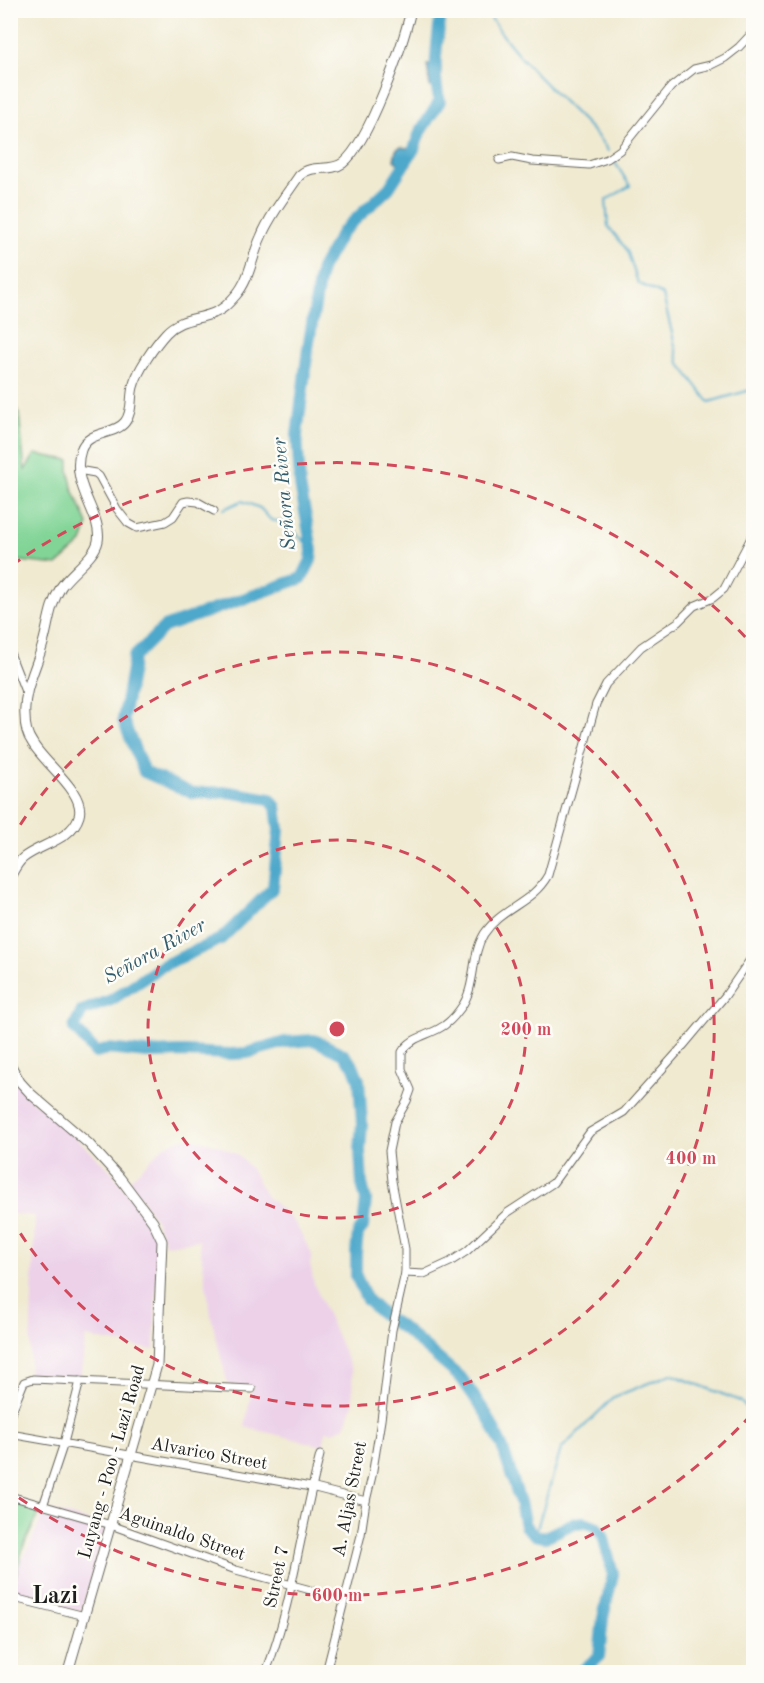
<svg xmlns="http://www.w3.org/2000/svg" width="764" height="1683" font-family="'Old Standard TT',serif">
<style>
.built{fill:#ecd1e9}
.green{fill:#81d496;stroke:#4e7859;stroke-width:1.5}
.water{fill:#4da8cb;stroke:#346274;stroke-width:1.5}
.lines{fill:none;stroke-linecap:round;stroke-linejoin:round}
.stream{stroke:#4da8cb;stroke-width:2}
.river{stroke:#4da8cb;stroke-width:12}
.minor-casing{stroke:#66645b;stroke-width:9}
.secondary-casing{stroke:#66645b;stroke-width:11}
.minor{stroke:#fff;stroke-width:7}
.secondary{stroke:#fff;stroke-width:9}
.ring{fill:none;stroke:#d1495b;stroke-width:3;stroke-dasharray:10 8}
.labels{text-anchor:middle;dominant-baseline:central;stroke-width:5;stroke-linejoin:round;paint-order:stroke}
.street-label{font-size:18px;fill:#1c1c1c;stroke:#fdfcf7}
.water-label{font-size:20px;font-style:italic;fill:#325b6b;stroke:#fdfcf7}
.district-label{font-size:24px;font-weight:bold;fill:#1c1c1c;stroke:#fdfcf7}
.centre{fill:#d1495b;stroke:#fdfcf7;stroke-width:3}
.ring-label{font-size:18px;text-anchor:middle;font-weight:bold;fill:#d1495b;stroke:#fdfcf7;stroke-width:5;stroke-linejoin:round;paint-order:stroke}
</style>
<rect width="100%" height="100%" fill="#fdfcf7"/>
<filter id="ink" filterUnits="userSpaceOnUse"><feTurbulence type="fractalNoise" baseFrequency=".0167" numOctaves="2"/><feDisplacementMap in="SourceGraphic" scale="12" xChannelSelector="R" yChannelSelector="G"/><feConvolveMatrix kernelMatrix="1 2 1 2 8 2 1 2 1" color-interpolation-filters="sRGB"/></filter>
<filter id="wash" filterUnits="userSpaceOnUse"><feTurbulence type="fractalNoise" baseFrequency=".008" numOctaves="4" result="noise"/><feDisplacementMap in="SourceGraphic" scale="24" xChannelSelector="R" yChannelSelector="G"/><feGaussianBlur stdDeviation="1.35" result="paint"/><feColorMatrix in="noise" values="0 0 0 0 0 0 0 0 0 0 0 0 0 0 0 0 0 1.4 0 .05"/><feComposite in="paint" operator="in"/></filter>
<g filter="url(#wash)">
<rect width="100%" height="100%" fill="#f0ead1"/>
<g class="built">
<path d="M10,1074L29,1098L66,1128L111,1171L153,1229L158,1241L154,1350L86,1337L80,1378L29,1375L35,1216L11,1214Z"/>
<path d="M187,1137L218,1145L238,1155L251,1169L267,1197L282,1210L296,1225L312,1254L310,1264L314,1284L352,1371L353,1404L345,1426L334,1432L326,1431L323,1446L245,1427L252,1387L228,1385L212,1321L199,1240L166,1245L154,1217L129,1181L164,1146Z"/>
<path d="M44,1508L106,1526L81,1611L11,1594L20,1558H24L39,1524Z"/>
</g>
<g class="green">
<path d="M11,398L19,414L25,470L35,454L69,460V471L72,487L88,524L82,543L57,565L11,560Z"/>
<path d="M11,1499L38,1508L39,1513L23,1548L11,1594Z"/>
</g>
<g class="water">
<path d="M427,65L441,67L440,89L437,92L430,86Z"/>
<path d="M400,147L414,149L410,165L405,169L394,160L396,150Z"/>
</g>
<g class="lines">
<g class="stream">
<path d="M486,10C505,43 534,73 561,99C578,116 595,131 608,151"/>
<path d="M614,161L630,186L606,200L608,226L627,250L638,283L663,295L679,363L709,402L754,389"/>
<path d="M224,509L242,501L260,508L271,520L287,523L312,550"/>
<path d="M535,1535L561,1449L614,1397L671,1374L740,1401L754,1417"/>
</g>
<path class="river" d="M441,10C438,40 431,73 440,101L420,132L414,149L389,188L342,232L321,269L308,348L297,435L300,485L312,550L311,560L302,578L164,627L134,657L123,720L144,772L192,793L229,792L270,799L276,807L279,830L273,888L221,939L162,966L111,1000L82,1011L74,1028L96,1053L108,1049L147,1053L185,1052L231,1054L247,1053L285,1042L314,1040L343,1054L353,1065L359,1080L362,1124L360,1150L362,1184L366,1200L363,1227L358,1233L356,1253V1276L367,1300L382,1314L405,1330L462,1379L487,1415L502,1446L520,1502L525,1526L535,1535L545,1537L574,1523L585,1522L595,1526L603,1535L613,1574L603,1618L599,1656L581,1672"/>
</g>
</g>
<g filter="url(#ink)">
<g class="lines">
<g class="minor-casing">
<g id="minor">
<path d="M499,160L512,157L532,161L589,165L607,159L620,150L671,87L694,69L711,65L725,58L739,47L754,31"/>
<path d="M78,470L95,473L99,476L117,509L128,523L137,528L165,522L173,517L183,502L188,501L198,502L214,511"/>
<path d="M10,653L26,694"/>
<path d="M405,1273L424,1274L450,1262L467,1251L507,1213L553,1183L590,1132L624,1112L683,1046L725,996L754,954"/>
<path d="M10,1416L22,1387L24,1382L33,1379L252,1389"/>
<path d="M10,1434L311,1487L366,1501"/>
<path d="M10,1496L108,1524L236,1570L344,1599"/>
<path d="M43,1506L64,1443L80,1381"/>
<path d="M10,1597L85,1616"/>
<path d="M266,1672C293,1602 301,1527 320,1455"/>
<path d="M326,1672L361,1535L366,1501L372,1476L381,1420L392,1330L405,1273V1249L392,1181L389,1151L395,1122L407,1101L411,1090L402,1069V1052C411,1037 427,1036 440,1028C448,1024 455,1016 460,1009C477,987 470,957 484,934C502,907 532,904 548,875L596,704L606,684L641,647L678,622L694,606L713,598L724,589L754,532"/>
</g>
</g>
<g class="secondary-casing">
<g id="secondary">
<path d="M10,877C14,870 17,863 23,858C40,844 72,840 79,816C86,792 43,763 32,742C27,735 25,725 25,716C23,692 35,670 42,647C49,625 48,608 61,587C70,573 95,557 98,541C103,515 69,484 81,450C88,430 114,436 125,422C133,412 130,398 133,387C137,371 155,345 166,333C179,319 195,320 211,314C222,311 229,303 236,295C250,279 252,256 261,237C270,215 286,195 299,176C312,163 329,173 343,163C369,142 403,45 411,10"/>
<path d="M10,1064L20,1082L31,1094L89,1144L120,1178L153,1222L162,1241L157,1365L68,1672"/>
</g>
</g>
<use href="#minor" class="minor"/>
<use href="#secondary" class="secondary"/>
</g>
</g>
<g class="ring">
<circle cx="337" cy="1029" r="189"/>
<path d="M11 840A377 377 0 1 1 11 1218"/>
<path d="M751 1415A566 566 0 0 1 12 1493M12 565A566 566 0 0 1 751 643"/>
</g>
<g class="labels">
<g class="street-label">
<text transform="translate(209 1454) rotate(10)">Alvarico Street</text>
<text transform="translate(112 1462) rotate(-74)">Luyang - Poo - Lazi Road</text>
<text transform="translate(350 1499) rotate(-79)">A. Aljas Street</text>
<text transform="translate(182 1534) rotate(19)">Aguinaldo Street</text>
<text transform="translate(277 1577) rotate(-78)">Street 7</text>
</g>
<g class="water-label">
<text transform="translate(285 494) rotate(-95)">Señora River</text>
<text transform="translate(155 952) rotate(-29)">Señora River</text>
</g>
<g class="district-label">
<text x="55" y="1597">Lazi</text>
</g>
</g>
<circle cx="337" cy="1029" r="9" class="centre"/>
<g class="ring-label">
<text x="526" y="1035">200 m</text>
<text x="691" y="1164">400 m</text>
<text x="337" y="1601">600 m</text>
</g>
<rect width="764" height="1683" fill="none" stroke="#fdfcf7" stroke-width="36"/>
</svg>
